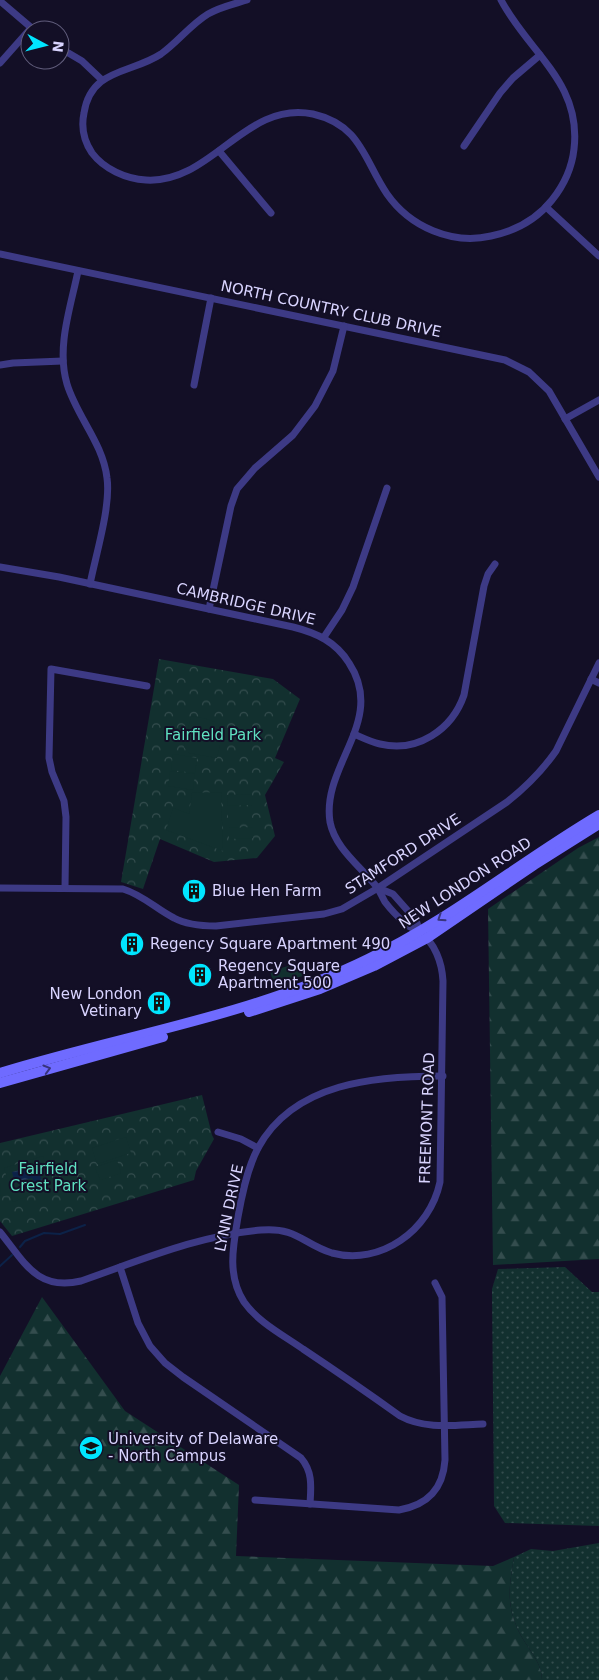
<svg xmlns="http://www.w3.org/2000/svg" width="599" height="1680" font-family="'DejaVu Sans',sans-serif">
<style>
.grass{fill:url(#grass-dots)}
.forest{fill:url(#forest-firs)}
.park{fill:url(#park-crowns)}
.garden{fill:#12302f}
.water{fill:url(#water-waves)}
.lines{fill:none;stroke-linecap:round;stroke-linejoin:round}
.stream{stroke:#0c2248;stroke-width:2}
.street{stroke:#3d3a85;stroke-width:7}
.secondary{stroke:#6f6bff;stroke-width:10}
.oneway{stroke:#38347d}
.labels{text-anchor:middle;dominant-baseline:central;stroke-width:4;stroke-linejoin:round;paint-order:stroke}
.street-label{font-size:15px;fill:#d9d4ff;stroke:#130f26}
.park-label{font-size:15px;fill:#5fe0c0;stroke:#130f26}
.poi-label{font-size:15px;fill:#d9d4ff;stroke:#130f26;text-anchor:start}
</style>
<defs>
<pattern id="grass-dots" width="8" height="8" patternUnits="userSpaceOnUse" patternTransform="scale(1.25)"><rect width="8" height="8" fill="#12302f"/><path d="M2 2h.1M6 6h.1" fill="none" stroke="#344d4e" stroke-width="1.8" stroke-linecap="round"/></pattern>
<pattern id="forest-firs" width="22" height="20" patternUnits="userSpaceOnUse" patternTransform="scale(1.25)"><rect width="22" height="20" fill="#12302f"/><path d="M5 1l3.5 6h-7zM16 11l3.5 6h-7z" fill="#344d4e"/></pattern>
<pattern id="park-crowns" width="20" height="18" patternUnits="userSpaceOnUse" patternTransform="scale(1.25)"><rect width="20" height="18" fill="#12302f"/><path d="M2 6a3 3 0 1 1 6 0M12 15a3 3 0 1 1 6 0" fill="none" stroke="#344d4e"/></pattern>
<pattern id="water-waves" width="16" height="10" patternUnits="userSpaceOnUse" patternTransform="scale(1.25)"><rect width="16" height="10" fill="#0c2248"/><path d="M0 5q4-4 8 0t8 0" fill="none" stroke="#2f4163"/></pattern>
</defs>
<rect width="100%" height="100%" fill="#130f26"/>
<g class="grass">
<path d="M565,1267L592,1292H599V1526L505,1523L494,1506L492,1289L498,1269Z"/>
<path d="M599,1543V1680H542C542,1659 523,1645 516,1625C506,1600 510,1583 514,1557L531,1549L553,1551Z"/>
</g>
<g class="forest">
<path d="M599,837V1259L493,1265L488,909L578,848Z"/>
<path d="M42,1297L125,1411L239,1485L236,1556L493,1566L514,1557C510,1583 506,1600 516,1625C523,1645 542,1659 542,1680H0V1376Z"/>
</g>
<g class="park">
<path d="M159,659L273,679L300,699L275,758L284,762L265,795L275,836L257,858L214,862L160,839L143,889L121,882Z"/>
<path d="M202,1095L212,1135L214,1139L196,1171L194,1180L12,1236L0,1221V1143Z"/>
</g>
<g class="garden">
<path d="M191,716C224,721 225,726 217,758L189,753L184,747Z"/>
<path d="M173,754L197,758L195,773L171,770Z"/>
<path d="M170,771L195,774L193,790L168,786Z"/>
<path d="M221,792L223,851L166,830L173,808L189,814L192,793Z"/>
<path d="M252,794V805L228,806L227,795Z"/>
<rect x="228" y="811" width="24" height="11"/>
<path d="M253,827V838L229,839V828Z"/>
<path d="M303,962L306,975L274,985L270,971Z"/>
<path d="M126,1137L131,1153L97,1164L92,1148Z"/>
<path d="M43,1156L51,1187L13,1202L11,1195L3,1196L0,1195L1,1183L7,1178L4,1168Z"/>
<path d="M117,1160L121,1173L100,1180L95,1167Z"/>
</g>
<path class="water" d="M38,1166L42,1182L36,1185L32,1178L15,1183L12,1172Z"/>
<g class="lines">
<g class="stream">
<path d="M20,1247L25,1241L44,1233L60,1234L85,1225"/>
<path d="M0,1266L12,1255"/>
</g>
<g class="street">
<path d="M247,0C234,4 220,7 208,14C190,25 178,42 161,54C131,74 91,68 84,113C81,127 84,141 92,153C104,169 126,179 146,180C212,184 245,100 313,114C361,125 364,160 387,194C410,227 452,245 491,236C515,231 537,219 552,200C564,185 572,167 574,149C582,82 528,52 501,0"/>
<path d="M0,1L34,30"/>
<path d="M60,48L82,61L102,80"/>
<path d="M0,63L31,28"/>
<path d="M464,146L500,93L513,78L540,55"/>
<path d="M219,151L271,213"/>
<path d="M546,207L599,256"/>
<path d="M0,254L505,360L529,372L549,391L599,477"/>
<path d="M78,271C71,306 56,347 67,384C77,417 103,443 107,478C111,506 96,554 90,584"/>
<path d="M0,365L13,363L63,361"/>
<path d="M194,385L211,298"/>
<path d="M565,419L599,400"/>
<path d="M0,567L59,577L293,627C317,633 336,642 349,663C387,721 321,765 330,822C335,848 360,866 376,886C380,891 382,897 385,902C391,910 399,918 406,924C410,928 415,929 419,932C435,942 442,963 443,981L440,1182C430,1230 381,1266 332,1253C303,1244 297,1227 261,1230C199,1235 139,1261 81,1281C37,1291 25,1263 0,1232"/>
<path d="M209,609L231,506L237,489L255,468L293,435L315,406L333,371L344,326"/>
<path d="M324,637L342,610L353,587L387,488"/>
<path d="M591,679L599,683"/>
<path d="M354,734C363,738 371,742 380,744C417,753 452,730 464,695L484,586L488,574L495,564"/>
<path d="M0,888L123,889C143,895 156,909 174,918C187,925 202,926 216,926L324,914L342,909L378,888L507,802C526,787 542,771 556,751L599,663"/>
<path d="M65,888L66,817L64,801L52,772L49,758L51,669L147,686"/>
<path d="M378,888L393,894L416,920L420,932"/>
<path d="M443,1076C376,1076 294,1082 258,1148C247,1169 242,1194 238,1217C233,1246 227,1276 244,1302C258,1322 283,1335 303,1349C336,1371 368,1393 400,1416C426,1430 455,1425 483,1424"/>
<path d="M218,1132L241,1139L258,1148"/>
<path d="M120,1267L138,1323L150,1346L165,1363L183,1377L301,1458C313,1472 311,1487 310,1504"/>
<path d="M255,1500L399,1510C428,1505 443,1489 445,1460L442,1297L435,1283"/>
</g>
<g class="secondary">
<path d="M249,1012L320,989L374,966L427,938L534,865L599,824"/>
<path d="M0,1073C123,1035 252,1016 368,959C450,920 521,861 599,815"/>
<path d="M0,1083L163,1037"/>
</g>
</g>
<defs><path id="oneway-chevron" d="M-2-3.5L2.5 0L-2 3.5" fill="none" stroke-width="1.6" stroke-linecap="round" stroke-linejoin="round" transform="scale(1.25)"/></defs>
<g class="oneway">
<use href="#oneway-chevron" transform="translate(441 918) rotate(146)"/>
<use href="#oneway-chevron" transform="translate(47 1069) rotate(-16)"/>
</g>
<defs>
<g id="building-disc" transform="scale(1.25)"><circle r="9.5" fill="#00e5ff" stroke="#130f26"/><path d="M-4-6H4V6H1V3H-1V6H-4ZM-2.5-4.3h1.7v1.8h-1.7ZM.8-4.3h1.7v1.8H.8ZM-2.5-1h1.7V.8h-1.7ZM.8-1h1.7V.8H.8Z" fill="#111"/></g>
<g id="university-disc" transform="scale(1.25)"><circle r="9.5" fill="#00e5ff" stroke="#130f26"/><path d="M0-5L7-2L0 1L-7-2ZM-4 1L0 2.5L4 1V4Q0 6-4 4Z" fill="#111"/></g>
</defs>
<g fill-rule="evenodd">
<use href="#building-disc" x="194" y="891"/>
<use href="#building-disc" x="132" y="944"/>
<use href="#building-disc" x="200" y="975"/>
<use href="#building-disc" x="159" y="1003"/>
<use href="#university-disc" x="91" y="1448"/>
</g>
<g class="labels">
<g class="street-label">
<text transform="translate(331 309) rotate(12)">NORTH COUNTRY CLUB DRIVE</text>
<text transform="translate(246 604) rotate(13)">CAMBRIDGE DRIVE</text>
<text transform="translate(403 854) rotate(-33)">STAMFORD DRIVE</text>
<text transform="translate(465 883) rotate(-33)">NEW LONDON ROAD</text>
<text transform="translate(427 1118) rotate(-88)">FREEMONT ROAD</text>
<text transform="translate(229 1208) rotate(-78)">LYNN DRIVE</text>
</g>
<g class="park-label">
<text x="213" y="735">Fairfield Park</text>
<text x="48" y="1169">Fairfield<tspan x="48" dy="17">Crest Park</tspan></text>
</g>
<g class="poi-label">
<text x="212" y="891">Blue Hen Farm</text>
<text x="150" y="944">Regency Square Apartment 490</text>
<text x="218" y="966">Regency Square<tspan x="218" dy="17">Apartment 500</tspan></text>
<text x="142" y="994" text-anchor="end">New London<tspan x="142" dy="17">Vetinary</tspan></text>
<text x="108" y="1439">University of Delaware<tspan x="108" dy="17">- North Campus</tspan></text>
</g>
</g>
<g transform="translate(45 45) rotate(97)"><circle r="24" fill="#130f26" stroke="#625e7d"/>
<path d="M0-4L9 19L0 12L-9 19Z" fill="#00e5ff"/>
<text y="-8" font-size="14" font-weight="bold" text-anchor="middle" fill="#d9d4ff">N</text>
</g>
</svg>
